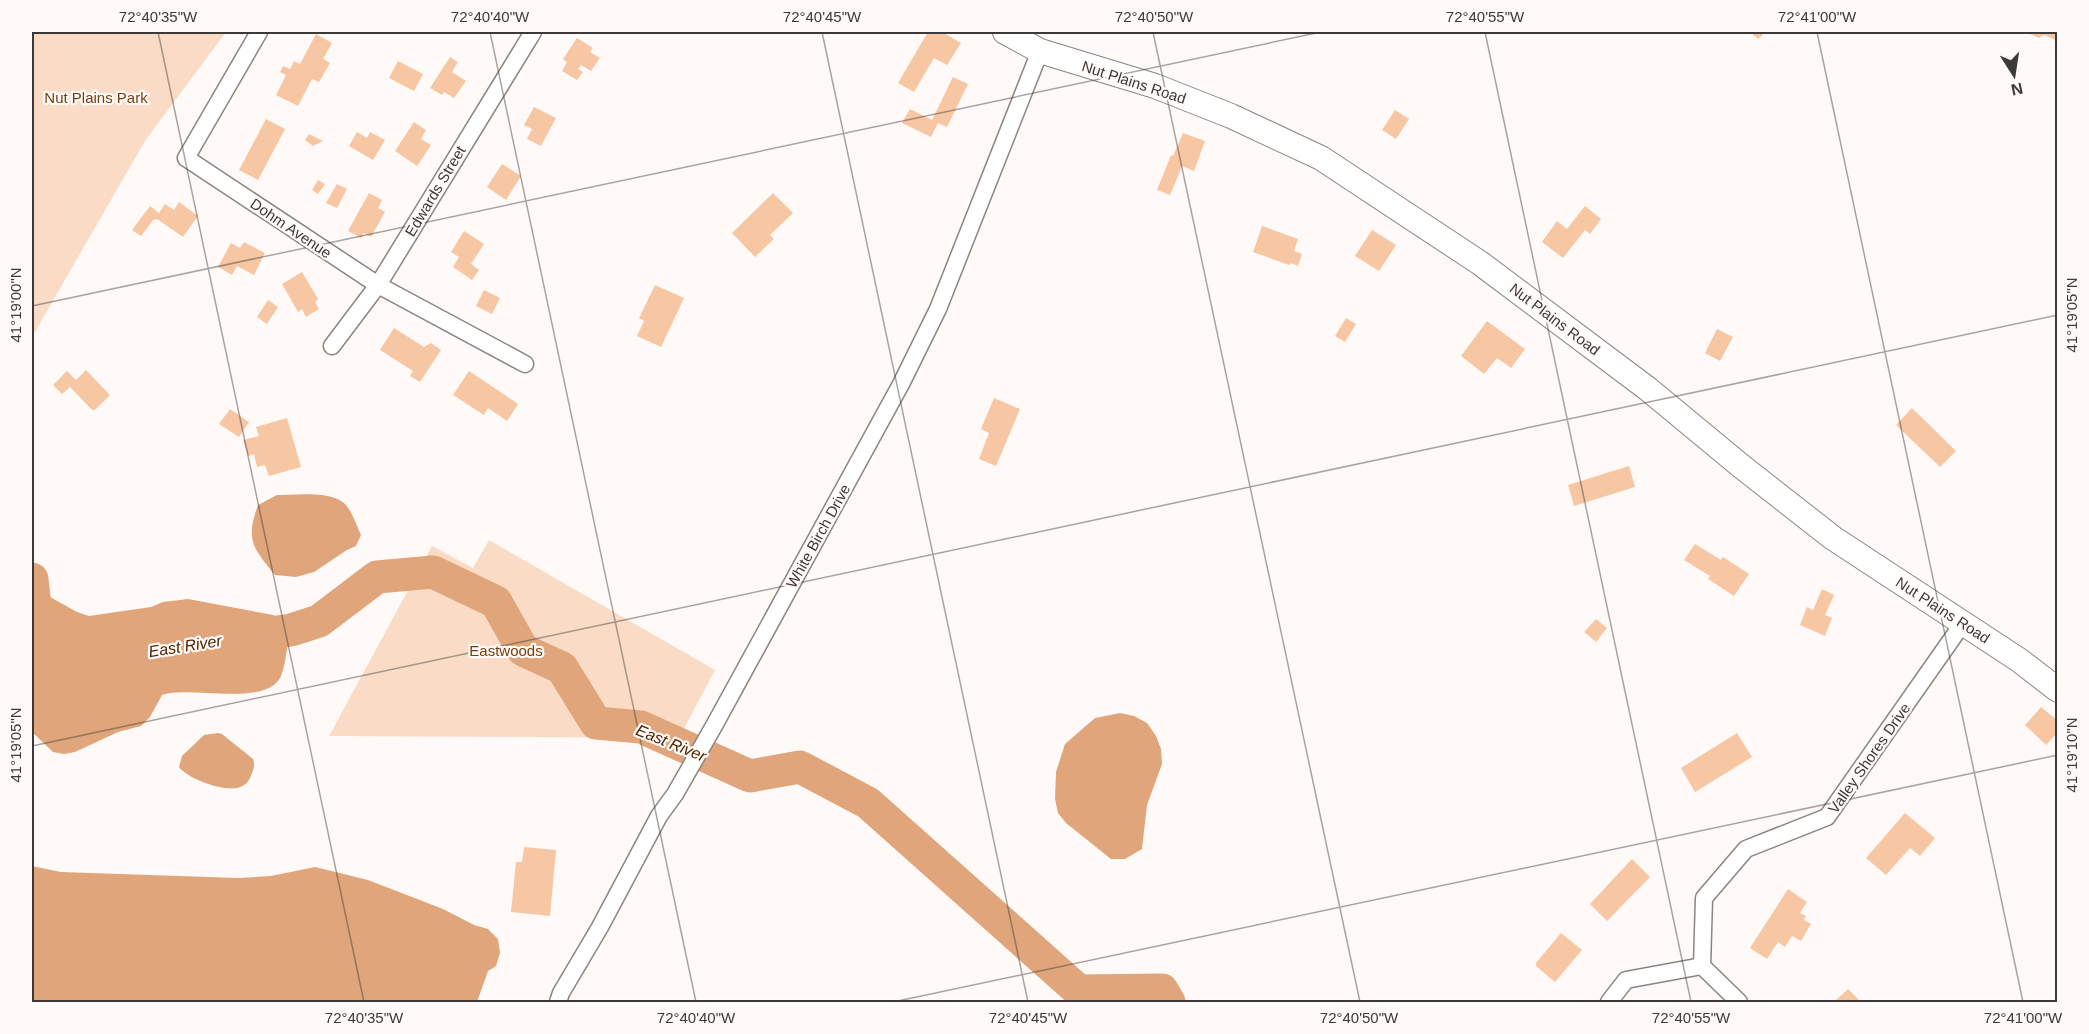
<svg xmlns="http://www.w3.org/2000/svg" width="2089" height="1034" font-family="Arial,sans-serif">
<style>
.green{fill:#fadcc6}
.water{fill:#e0a57a}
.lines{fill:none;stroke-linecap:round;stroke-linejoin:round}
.river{stroke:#e0a57a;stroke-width:33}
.building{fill:#f7c6a3}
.street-casing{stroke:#8a8581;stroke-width:19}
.secondary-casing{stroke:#8a8581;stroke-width:26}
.street{stroke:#fff;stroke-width:16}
.secondary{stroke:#fff;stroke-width:24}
.ticks{fill:none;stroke:#3c3a38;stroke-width:1.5;stroke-opacity:0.45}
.labels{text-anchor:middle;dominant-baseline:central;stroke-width:4.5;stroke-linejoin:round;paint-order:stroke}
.street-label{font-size:15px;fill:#3c3a38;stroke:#fffaf7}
.park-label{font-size:15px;fill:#753f0a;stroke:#fffaf7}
.water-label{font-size:16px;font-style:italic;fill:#4b2502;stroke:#fffaf7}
.neatline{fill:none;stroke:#3c3a38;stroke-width:2}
.ticks-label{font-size:15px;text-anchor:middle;fill:#3c3a38}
</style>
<rect width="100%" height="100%" fill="#fffaf7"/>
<g class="green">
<path d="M32,32H226L145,141L32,337Z"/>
<path d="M489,540L715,670L679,738L329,736L432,546L473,568Z"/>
</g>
<g class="water">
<path d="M277,495C296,495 333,490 346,505C353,514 357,526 361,535L356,546L347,550L314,572L296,577L275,575C253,548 245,540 258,505Z"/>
<path d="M32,587L77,612L89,616L151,607L163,602L188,599L273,615L284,619L291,630C286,645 287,661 281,676C267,708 189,685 162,695L150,717L141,726L118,732L75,752L64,754L53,752L32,732Z"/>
<path d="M1120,713L1134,716L1147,723L1156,736L1161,749L1162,764L1147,805L1142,849L1125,859H1111L1066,823L1058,813L1055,799L1056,772L1065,744L1095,718Z"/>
<path d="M218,733L222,734L253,759C255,765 254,768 252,773C250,779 247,785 240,787C226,793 188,779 179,767L182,756L204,735Z"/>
<path d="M32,866L61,872L238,878L271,876L315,867L368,880L443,909L474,925L488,929L498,939L500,953L496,966L488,971L477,1002H32Z"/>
</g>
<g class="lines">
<g class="river">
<path d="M32,579L36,615L49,623"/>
<path d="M245,637L291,630L319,621L377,577L433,572L496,602L523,650L562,668L596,723L641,727L750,776L800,767L868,803L1079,991L1162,990L1169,1002"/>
</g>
</g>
<g class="building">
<path d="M928,32H942L961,43L947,65L934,58L914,92L898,83Z"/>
<path d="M1750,32H1766L1758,39Z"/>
<path d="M2031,32H2058V41L2044,35L2039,38L2030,34Z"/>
<path d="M316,34L332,43L323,59L330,63L319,82L312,79L298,106L276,95L286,75L280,72L283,66L290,69L294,61L300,64Z"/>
<path d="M577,38L593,48L590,52L600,58L591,71L581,65L578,69L583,72L577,80L562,71L567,62L563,59Z"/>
<path d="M450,57L458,62L452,72L466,81L454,98L444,92L442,95L430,88Z"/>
<path d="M398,61L423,74L414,91L389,78Z"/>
<path d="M953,77L968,84L947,127L938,123L931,137L902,123L910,109L932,120Z"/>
<path d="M534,107L556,118L541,146L527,139L532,129L524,125Z"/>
<path d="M1395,110L1409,119L1396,139L1382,130Z"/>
<path d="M266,119L285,129L258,180L239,170Z"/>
<path d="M414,122L426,130L421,139L431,145L417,166L395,151Z"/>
<path d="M357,132L367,138L370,132L385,140L373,160L349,146Z"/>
<path d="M1183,133L1205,141L1194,171L1182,166L1170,195L1157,190L1171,155L1173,156Z"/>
<path d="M309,134L323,141L313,146L305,140Z"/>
<path d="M502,164L521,176L506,200L487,187Z"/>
<path d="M318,180L325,184L318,194L312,190Z"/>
<path d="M337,184L347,189L337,208L326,203Z"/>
<path d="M369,193L382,200L378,208L385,212L371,237L364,233L361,238L348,231Z"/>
<path d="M773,193L793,213L770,235L774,239L755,257L732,233Z"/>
<path d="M179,202L198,216L183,237L157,219L153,220L141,236L132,230L150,206L159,213L165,204L174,210Z"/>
<path d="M1585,206L1601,219L1590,234L1585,230L1563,258L1542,242L1557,221L1567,229Z"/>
<path d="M1262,226L1298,239L1294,251L1302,254L1298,266L1291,263L1289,265L1253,252Z"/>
<path d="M1372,230L1396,245L1379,271L1355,256Z"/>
<path d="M464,231L484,244L471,264L479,270L472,280L453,267L459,257L451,252Z"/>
<path d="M244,242L265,253L254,275L237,266L232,275L218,267L231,243L240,248Z"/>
<path d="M302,272L318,299L315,302L319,309L306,317L302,309L298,312L282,284Z"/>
<path d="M655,285L684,298L661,347L637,336L644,321L639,318Z"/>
<path d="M484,290L500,298L492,314L476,306Z"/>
<path d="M268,300L278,307L267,324L257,317Z"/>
<path d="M1346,318L1356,324L1345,342L1335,336Z"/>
<path d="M1487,321L1525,349L1511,368L1497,358L1484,374L1461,356Z"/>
<path d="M394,328L424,347L431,343L441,350L420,382L410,376L413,371L380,350Z"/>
<path d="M1717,329L1733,337L1720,361L1705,353Z"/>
<path d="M86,370L110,395L95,410H92L70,387L62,394L53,385L67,371L76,380Z"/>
<path d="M469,371L518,404L507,421L488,408L484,415L453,395Z"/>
<path d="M994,398L1020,409L996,466L979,459L989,433L981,429Z"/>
<path d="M1912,408L1956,451L1940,467L1896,425Z"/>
<path d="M230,409L249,422L239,437L219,424Z"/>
<path d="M287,418L301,467L269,476L265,465L257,467L254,454L248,456L243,440L259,436L256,427Z"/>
<path d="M1629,466L1635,487L1574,506L1568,485Z"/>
<path d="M1695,544L1721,560L1723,557L1749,574L1734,596L1708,579L1710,576L1684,560Z"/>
<path d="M1822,589L1834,595L1825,615L1832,618L1825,636L1800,625L1807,607L1813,610Z"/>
<path d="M1596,619L1607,628L1596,642L1584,632Z"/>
<path d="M2041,707L2058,721V732L2046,745L2025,725Z"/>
<path d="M1737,733L1752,757L1695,792L1681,768Z"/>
<path d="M1905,813L1935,838L1920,856L1910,848L1886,875L1866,858Z"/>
<path d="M524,847L556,850L550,916L511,912L516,862H522Z"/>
<path d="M1632,859L1650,877L1607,921L1590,904Z"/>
<path d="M1788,889L1807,902L1800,913L1806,916L1804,920L1811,924L1801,941L1792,936L1785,947L1778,942L1767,959L1750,948Z"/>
<path d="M1561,933L1582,950L1555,982L1536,966V963Z"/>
<path d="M1848,989L1861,1002H1834Z"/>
</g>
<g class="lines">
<g class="street-casing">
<g id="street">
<path d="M259,32L186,158L378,285L525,364"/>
<path d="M332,346L378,285L533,32"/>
<path d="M558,1002L561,993L600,927L659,816L675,794L715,724L901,384L938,309L1040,51"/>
<path d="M1609,1002L1626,980L1702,966"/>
<path d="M1739,1002L1702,966L1704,898L1746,849L1827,817L1963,623"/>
</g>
</g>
<g class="secondary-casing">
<path id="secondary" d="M1005,32L1040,51L1155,86L1231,116L1321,158L1480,263L1648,389L1741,466L1833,538L2019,660L2058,690"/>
</g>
<use href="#street" class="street"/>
<use href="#secondary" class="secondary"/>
</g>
<path class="ticks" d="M158,32L364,1002M490,32L696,1002M822,32L1028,1002M1153,32L1360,1002M1485,32L1691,1002M1817,32L2023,1002M32,306L1321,32M32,746L2058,315M32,997L33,1002M893,1002L2058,755"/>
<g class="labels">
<g class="street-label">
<text transform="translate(1134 82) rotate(18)">Nut Plains Road</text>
<text transform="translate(435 191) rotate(-59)">Edwards Street</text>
<text transform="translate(291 228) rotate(34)">Dohm Avenue</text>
<text transform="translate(1555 319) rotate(37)">Nut Plains Road</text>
<text transform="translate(818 536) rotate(-61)">White Birch Drive</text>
<text transform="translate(1943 610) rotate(33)">Nut Plains Road</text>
<text transform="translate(1869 758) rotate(-55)">Valley Shores Drive</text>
</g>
<g class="park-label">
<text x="96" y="97">Nut Plains Park</text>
<text x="506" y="650">Eastwoods</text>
</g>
<g class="water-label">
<text transform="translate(185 646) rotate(-9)">East River</text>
<text transform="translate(671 743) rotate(22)">East River</text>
</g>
</g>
<rect width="2089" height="1034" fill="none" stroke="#fffaf7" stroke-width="66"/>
<g transform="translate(2014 75) rotate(168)" stroke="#fffaf7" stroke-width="4.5" paint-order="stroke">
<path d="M0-4.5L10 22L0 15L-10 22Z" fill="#3c3a38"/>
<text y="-9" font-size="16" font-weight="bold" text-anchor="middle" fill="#3c3a38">N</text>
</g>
<rect x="33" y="33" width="2023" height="968" class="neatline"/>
<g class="ticks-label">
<text x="158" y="22">72°40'35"W</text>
<text x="490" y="22">72°40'40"W</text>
<text x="822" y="22">72°40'45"W</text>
<text x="1154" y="22">72°40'50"W</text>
<text x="1485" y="22">72°40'55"W</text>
<text x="1817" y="22">72°41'00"W</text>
<text transform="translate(16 305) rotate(-90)" y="5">41°19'00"N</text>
<text transform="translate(2072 315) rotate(-90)" y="5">41°19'05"N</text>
<text transform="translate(16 745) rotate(-90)" y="5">41°19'05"N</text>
<text transform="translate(2072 755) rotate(-90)" y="5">41°19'10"N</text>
<text x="364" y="1023">72°40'35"W</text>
<text x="696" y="1023">72°40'40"W</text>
<text x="1028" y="1023">72°40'45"W</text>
<text x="1359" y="1023">72°40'50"W</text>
<text x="1691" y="1023">72°40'55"W</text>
<text x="2023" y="1023">72°41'00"W</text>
</g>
</svg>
